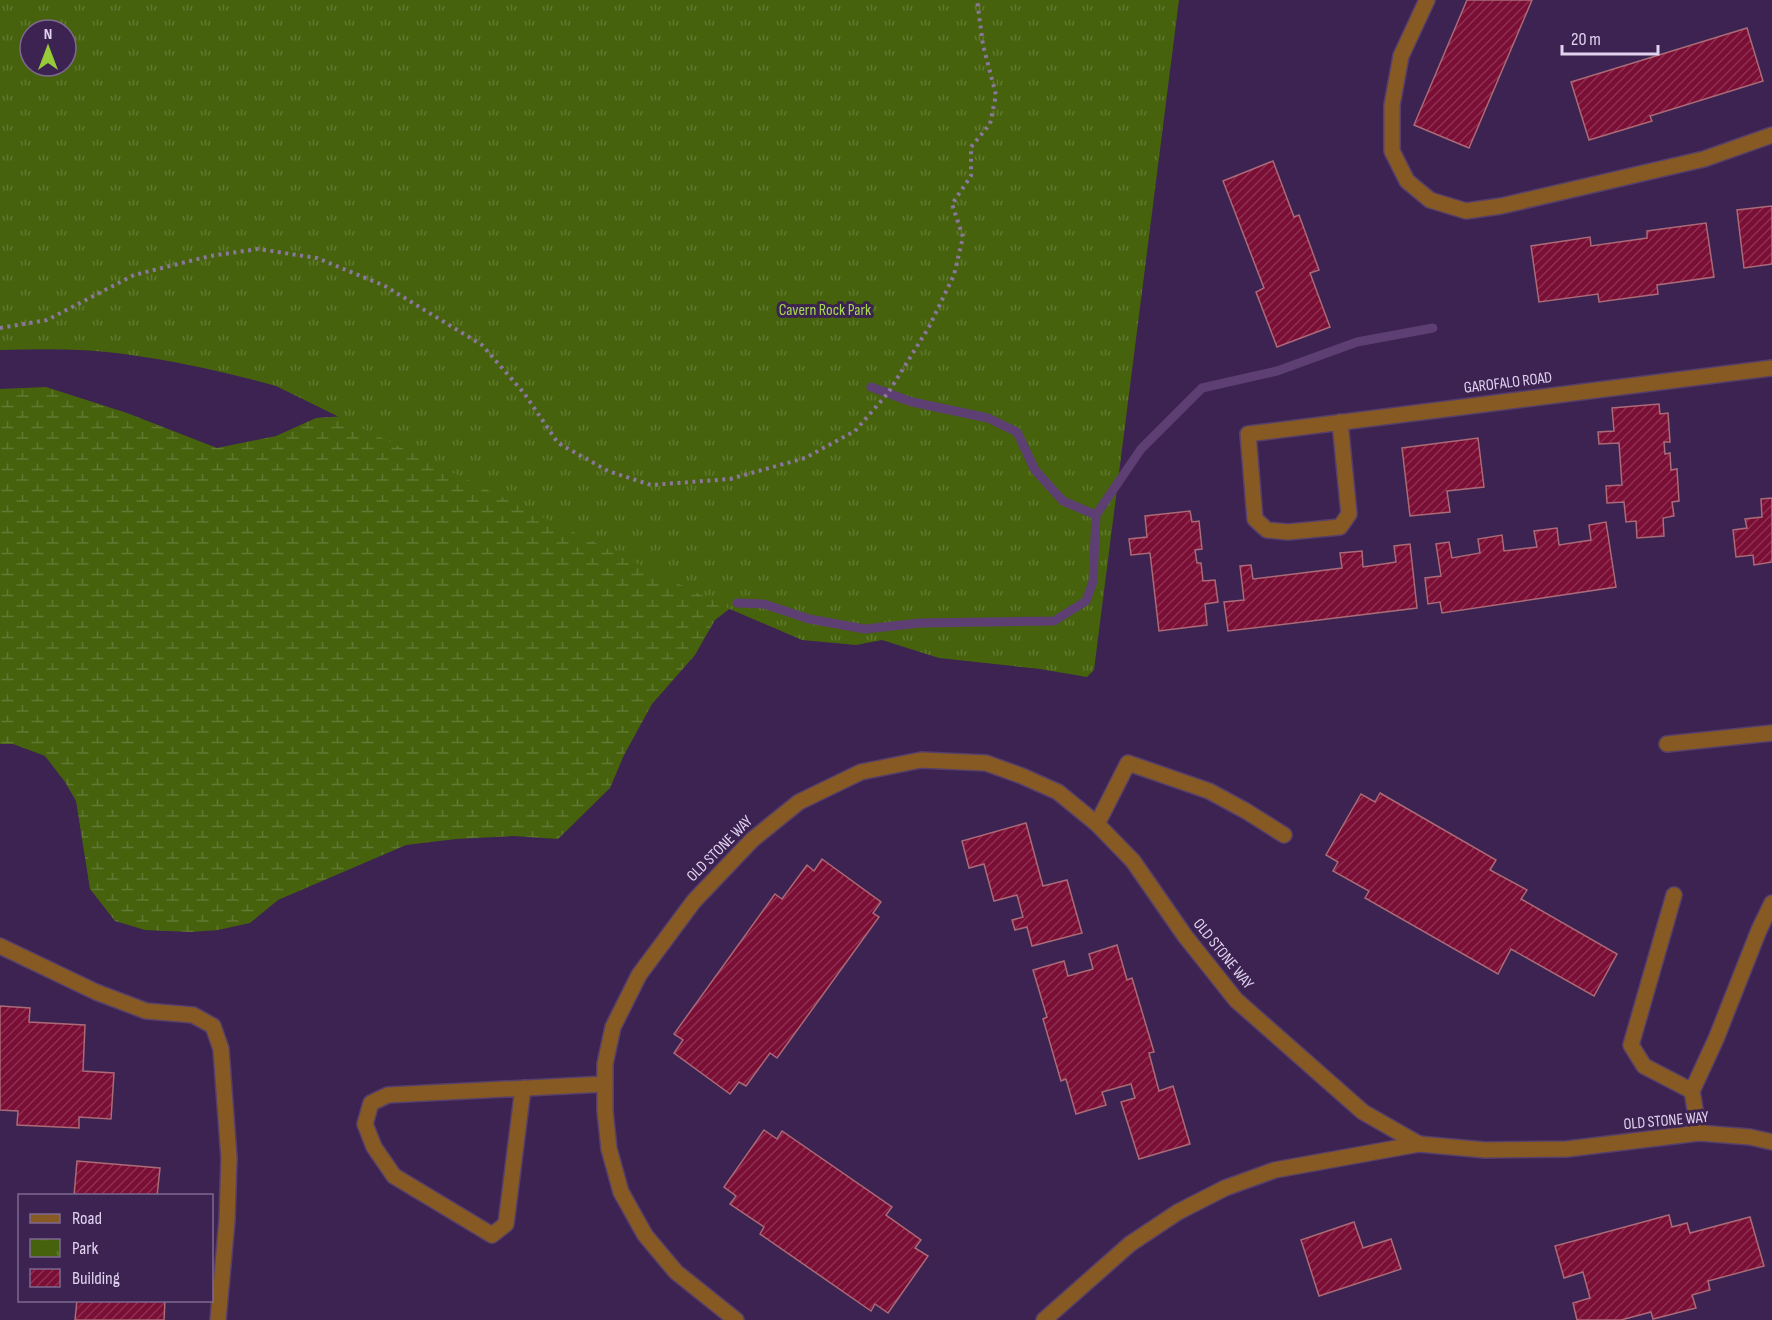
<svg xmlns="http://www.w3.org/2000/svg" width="1772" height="1320" font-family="'Sofia Sans Condensed',sans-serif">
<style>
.wetland{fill:url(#wetland-marsh)}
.park{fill:url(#park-tufts);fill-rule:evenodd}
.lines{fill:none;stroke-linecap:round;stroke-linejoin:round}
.stream{stroke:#5e3f73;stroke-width:9}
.building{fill:url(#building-hatch);stroke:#ab6a77;stroke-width:1.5}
.minor-casing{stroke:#563f6a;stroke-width:18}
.path{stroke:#8b779d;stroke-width:4;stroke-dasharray:3 4.5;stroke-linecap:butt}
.minor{stroke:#875a24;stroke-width:15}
.labels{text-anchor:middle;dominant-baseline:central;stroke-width:6;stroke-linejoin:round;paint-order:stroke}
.park-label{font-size:16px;fill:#a6da53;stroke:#3c2351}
.street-label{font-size:16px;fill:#e1d3f0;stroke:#3c2351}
</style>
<defs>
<pattern id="wetland-marsh" width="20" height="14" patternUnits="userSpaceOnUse" patternTransform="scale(1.5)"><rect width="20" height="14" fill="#46620d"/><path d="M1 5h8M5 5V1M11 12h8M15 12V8" fill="none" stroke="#607831"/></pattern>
<pattern id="park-tufts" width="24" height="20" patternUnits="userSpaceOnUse" patternTransform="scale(1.5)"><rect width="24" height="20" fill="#46620d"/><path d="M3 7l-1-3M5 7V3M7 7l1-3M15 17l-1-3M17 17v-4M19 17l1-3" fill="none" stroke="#607831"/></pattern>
<pattern id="building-hatch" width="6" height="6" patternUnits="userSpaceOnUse" patternTransform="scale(1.5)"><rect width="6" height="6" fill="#7b0e35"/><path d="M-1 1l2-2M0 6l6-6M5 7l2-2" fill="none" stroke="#8d3053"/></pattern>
</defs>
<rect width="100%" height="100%" fill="#3c2351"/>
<path class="wetland" d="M46,387L127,413L217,448L276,436L316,418L359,415L737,603L715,620L695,655L652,704L624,755L610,788L558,839L513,836L456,839L406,845L278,900L250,923L218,930L191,932L145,930L115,921L90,889L76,801L65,782L45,756L13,744H0V389Z"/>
<path class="park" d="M0,0H1179L1094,670L1087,677L1040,669L939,658L882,640L856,645L802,640L732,610L276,386C226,372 175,361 124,354C83,348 41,349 0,350ZM30,30H66V66H30Z"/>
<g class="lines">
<g class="stream">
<path d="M871,387L912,402L988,418L1017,432L1035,470L1063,501L1096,515"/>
<path d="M737,603L764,604L809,619L865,629L920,623L1054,621L1086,601L1093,582L1096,515L1141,449L1202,388L1277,371L1357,342L1433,328"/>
</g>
</g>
<g class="building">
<path d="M1467,0H1532L1469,148L1414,125Z"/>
<path d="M1747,28L1763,81L1650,116L1652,121L1589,140L1571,82Z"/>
<path d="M1273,161L1294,217L1299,215L1319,270L1310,273L1330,327L1277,347L1256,292L1264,288L1223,181Z"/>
<path d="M1772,206V264L1744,268L1737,210Z"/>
<path d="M1706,223L1714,277L1657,285L1658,294L1599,302L1598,294L1539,302L1531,246L1590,237L1591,246L1647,238V231Z"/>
<path d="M1659,404L1660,414L1668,413L1670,442H1664L1665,454L1670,453L1671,470L1677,469L1679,501L1672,502L1674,516L1663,518L1664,536L1637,538L1636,521L1626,522L1624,502L1607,503L1606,486L1622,485L1619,443L1599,444L1598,432L1614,431L1612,408Z"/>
<path d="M1478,438L1484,487L1447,491L1450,512L1410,516L1402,448Z"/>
<path d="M1772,498V562L1754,565L1753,555L1736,557L1733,530L1747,528L1745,519L1762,517L1761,499Z"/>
<path d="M1190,511L1192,522L1199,521L1202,549L1195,550L1197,563H1201L1203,581L1215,580L1218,602L1205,604L1207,625L1159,631L1150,553L1131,555L1129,539L1147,537L1145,516Z"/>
<path d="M1606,522L1616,587L1442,613L1440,602L1428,604L1425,578L1441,576L1436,544L1449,542L1452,558L1480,553L1478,539L1502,535L1504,551L1537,547L1534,531L1557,528L1559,545L1591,540L1589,525Z"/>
<path d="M1410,544L1417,608L1228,631L1224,602L1244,600L1240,566L1251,565L1253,579L1342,568L1340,553L1362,551L1363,567L1396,562L1394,546Z"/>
<path d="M1380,793L1496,860L1490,870L1527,890L1521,899L1617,954L1594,996L1511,949L1498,974L1365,898L1369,891L1333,871L1338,862L1326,855L1361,794L1375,802Z"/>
<path d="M1026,823L1043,886L1067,880L1082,933L1032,946L1027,927L1015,930L1012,920L1023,917L1017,895L994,901L984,864L969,868L962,841Z"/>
<path d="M822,859L881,902L873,913L879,917L777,1058L770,1053L746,1086L739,1082L730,1094L674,1053L683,1040L674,1034L775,894L782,899L807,865L814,871Z"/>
<path d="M1117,945L1127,980L1132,978L1154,1052L1149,1053L1159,1091L1173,1086L1190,1144L1139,1159L1121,1102L1135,1098L1131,1084L1102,1092L1106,1105L1076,1114L1066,1079L1061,1081L1043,1019L1047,1017L1033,970L1064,961L1068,976L1093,969L1089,954Z"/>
<path d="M0,1006L30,1008L29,1022L85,1025L83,1071L114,1073L111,1119L79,1117V1128L17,1125L18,1111L0,1110Z"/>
<path d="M764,1130L777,1139L782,1131L892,1207L886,1215L921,1240L915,1248L928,1256L888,1313L875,1304L871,1311L760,1234L764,1227L730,1204L736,1196L724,1187Z"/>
<path d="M77,1161L160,1168L157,1196H74Z"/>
<path d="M1669,1215L1672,1227L1687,1223L1690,1233L1750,1217L1764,1266L1708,1281L1710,1290L1692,1295L1696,1308L1653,1319L1651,1312L1621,1320H1577L1573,1303L1590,1298L1583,1272L1564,1278L1555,1246Z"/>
<path d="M1354,1222L1363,1248L1391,1239L1401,1269L1319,1296L1301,1240Z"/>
<path d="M77,1300H165L164,1320H75Z"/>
</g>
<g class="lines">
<g class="minor-casing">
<g id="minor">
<path d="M1427,0L1401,56L1392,105V151L1407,181L1430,200L1466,211L1501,206L1704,159L1772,135"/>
<path d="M1340,422L1349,514L1340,527L1288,532L1267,530L1255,519L1248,434L1772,368"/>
<path d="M1667,744L1772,733"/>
<path d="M1097,824L1128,763L1209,791L1246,811L1284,835"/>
<path d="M1674,895L1631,1045L1644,1066L1692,1091L1699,1133"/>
<path d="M0,946L96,992L146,1011L193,1015L213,1026L221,1049L229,1158L227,1220L218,1320"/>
<path d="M523,1088L506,1224L492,1235L394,1176L374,1147L365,1124L371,1103L388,1095L605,1084"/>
<path d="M1692,1091L1716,1039L1759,930L1772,903"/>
<path d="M736,1320L676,1272L645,1235L621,1192L609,1149L605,1111V1064L613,1027L639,975L694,901L752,840L799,802L861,772L921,760L986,763L1022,776L1058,792L1097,824L1133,861L1185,936L1236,1000L1363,1112L1419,1144"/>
<path d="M1044,1320L1130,1244L1178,1212L1225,1188L1275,1170L1419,1144L1485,1150L1567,1149L1699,1133L1750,1137L1772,1142"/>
</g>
</g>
<path class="path" d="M0,328L47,320L134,275L210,256L258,249L317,258L385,286L482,345L524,393L558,443L608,471L651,485L730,479L805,458L855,431L888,393L929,327L954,275L963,237L952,204L971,176V147L990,124L996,95L983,45L977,0"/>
<use href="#minor" class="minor"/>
</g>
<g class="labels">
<g class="park-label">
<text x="825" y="310">Cavern Rock Park</text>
</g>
<g class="street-label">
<text transform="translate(1508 383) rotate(-7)">GAROFALO ROAD</text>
<text transform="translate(720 849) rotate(-45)">OLD STONE WAY</text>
<text transform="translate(1223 954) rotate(51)">OLD STONE WAY</text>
<text transform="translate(1666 1121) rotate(-5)">OLD STONE WAY</text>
</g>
</g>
<rect x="18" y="1194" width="195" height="108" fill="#3c2351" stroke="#7e6991" stroke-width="1.5"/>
<rect x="30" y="1214" width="30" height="9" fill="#875a24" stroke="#7e6991" stroke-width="1.5"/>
<text x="72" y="1224" font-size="18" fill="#e1d3f0">Road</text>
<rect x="30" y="1239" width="30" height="18" fill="url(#park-tufts)" stroke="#7e6991" stroke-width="1.5"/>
<text x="72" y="1254" font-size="18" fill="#e1d3f0">Park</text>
<rect x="30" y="1269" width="30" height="18" fill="url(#building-hatch)" stroke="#7e6991" stroke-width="1.5"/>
<text x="72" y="1284" font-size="18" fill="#e1d3f0">Building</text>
<g transform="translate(48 48)"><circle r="28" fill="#3c2351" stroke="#7e6991" stroke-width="1.5"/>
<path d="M0-4.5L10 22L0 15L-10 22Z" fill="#97cc38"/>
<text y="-9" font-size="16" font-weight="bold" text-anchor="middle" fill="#e1d3f0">N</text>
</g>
<path d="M1562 45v9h96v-9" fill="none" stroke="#e1d3f0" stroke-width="3"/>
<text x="1571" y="45" font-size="18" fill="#e1d3f0" stroke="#3c2351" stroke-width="4.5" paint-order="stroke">20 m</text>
</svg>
